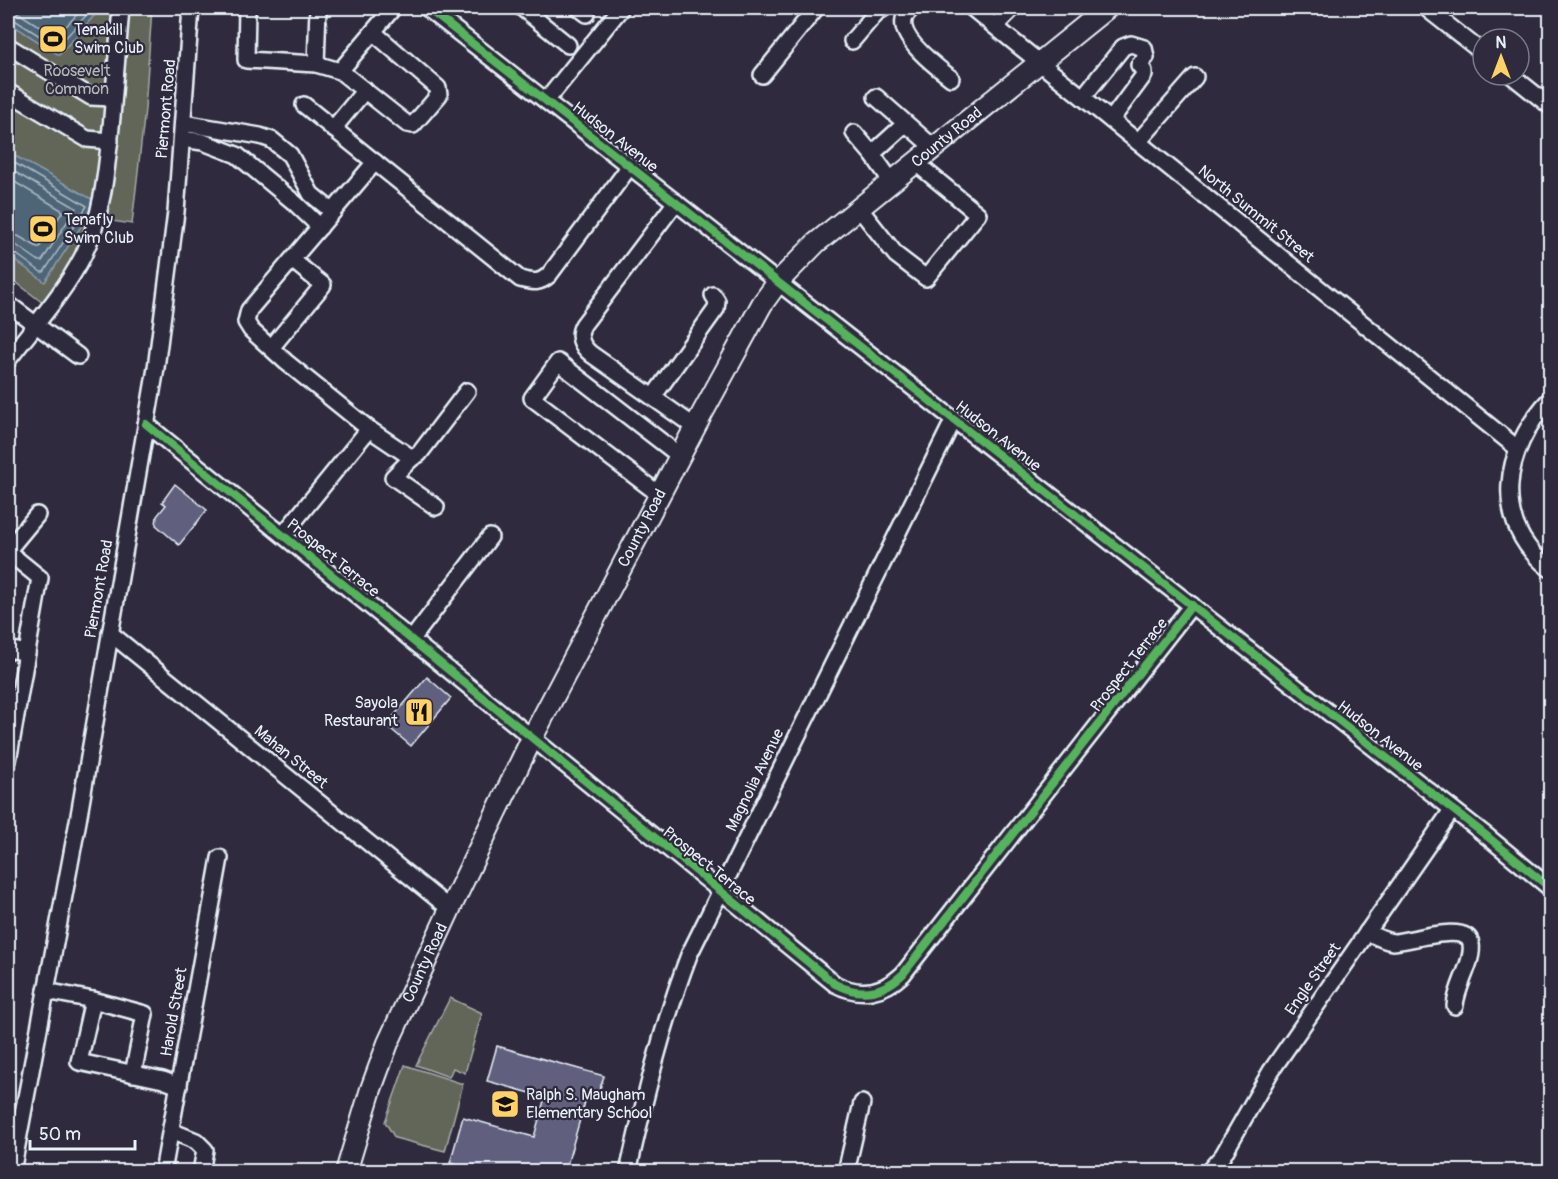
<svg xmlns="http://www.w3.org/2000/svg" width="1558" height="1179" font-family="Pangolin,sans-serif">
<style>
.green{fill:#626658;stroke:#a5aca8;stroke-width:1.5}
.water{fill:#4d6577;stroke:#8b9dab;stroke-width:1.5}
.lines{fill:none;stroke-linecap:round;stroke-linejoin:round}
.shore{stroke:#aab9c4;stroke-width:1.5}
.building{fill:#61607e;stroke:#e8f1f8;stroke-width:1.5}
.minor-casing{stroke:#e8f1f8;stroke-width:20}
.major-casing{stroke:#e8f1f8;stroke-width:24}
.minor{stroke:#2f2a3d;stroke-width:15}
.major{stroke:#2f2a3d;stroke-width:20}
.cycleway-casing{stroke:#2f2a3d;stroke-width:11}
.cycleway{stroke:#56b35d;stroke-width:8}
.labels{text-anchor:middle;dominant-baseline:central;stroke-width:4.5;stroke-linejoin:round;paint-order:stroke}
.poi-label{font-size:16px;fill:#e8f1f8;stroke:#2f2a3d;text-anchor:start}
.park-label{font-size:16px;fill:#b2b9b8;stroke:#2f2a3d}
.street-label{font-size:16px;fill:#e8f1f8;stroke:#2f2a3d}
</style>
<rect width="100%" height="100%" fill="#2f2a3d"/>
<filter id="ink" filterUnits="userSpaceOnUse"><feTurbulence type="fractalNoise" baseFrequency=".0167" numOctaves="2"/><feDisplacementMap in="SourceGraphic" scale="12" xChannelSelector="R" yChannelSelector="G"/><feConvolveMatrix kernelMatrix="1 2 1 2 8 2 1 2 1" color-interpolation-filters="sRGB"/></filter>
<g filter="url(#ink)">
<g class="green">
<path d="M8,8H152L145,109L132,224L105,220L48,307L8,276Z"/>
<path d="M450,998L482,1013L465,1073L453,1068L449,1077L416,1065Z"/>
<path d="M405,1065L463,1084L445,1151L395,1138L385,1122Z"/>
</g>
<g class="water">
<path d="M8,8H101L59,55L8,22Z"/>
<path d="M8,152L97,202L45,282L8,255Z"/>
</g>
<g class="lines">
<g class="shore">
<path d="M8,10L17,12L56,37L83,8"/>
<path d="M8,18L13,19L57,47L93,8"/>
<path d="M8,159L87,206L44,272H41L12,251H8"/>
<path d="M8,168L76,208L42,261H39L16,245L8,243"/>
<path d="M8,178L63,211L39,248L18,236L8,234"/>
</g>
</g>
<g class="building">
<path d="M175,484L207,510L179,545L156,525L157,516L166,505L162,502Z"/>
<path d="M427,677L451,698L411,746L386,725Z"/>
<path d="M497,1046L604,1076L597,1098L587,1095L565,1172H481L450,1163L463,1117L534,1137L545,1097L487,1081Z"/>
</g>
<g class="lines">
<g class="minor-casing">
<g id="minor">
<path d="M247,8L246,60L316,64L340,71L393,8"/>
<path d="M427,8L1488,837L1550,888"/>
<path d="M522,8L568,45"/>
<path d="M579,8L587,14"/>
<path d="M912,8C909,11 905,15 904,19C899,39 938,68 951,78"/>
<path d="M972,8L1517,448"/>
<path d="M1426,8L1483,53"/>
<path d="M995,26L1013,8"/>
<path d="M852,41L876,13L884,8"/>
<path d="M8,46L91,97L113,98"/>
<path d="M316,64L318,8"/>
<path d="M340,71L407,124L413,125L439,95L438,88L373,32"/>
<path d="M762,75L816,8"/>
<path d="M1511,75L1550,106"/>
<path d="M8,92L87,139L110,141"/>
<path d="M876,97L934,148"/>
<path d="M1083,97L1123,47L1131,44L1144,48L1146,57L1139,65L1144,71V75L1111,120"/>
<path d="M546,101L621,8"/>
<path d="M304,105L520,279C533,282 539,284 549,275L630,166"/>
<path d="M183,123L260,136L272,140L290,155L311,194L333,212"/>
<path d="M333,129L365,90"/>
<path d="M854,133L872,154L892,182"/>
<path d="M182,139L203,142L237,155L295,203L320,227"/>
<path d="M1138,142L1195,77"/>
<path d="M872,154L905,124"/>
<path d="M676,202L583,325C577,336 581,346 591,354L695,427"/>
<path d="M859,208L896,255L926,278L978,214L916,163"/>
<path d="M8,304L78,356"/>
<path d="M271,348L323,285L292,260"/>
<path d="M8,360C33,327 64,293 83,256C104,212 107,165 112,117C115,81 118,44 121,8"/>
<path d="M653,397L716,309L717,301L713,295"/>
<path d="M1550,399C1503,450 1490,522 1550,569"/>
<path d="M146,424L835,984C860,997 883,993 903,974L1192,605"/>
<path d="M369,429L412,458L419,454L467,391"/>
<path d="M412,458L393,477L436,507"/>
<path d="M660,495L532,398L558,362L680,456"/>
<path d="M283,535L369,429L286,362L251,330L246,322L249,310L375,162"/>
<path d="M8,550L37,515"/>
<path d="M8,552L40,578L8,761"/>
<path d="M110,633L450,909"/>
<path d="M412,639L490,537"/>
<path d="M8,649L27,653"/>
<path d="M1367,932C1375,936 1384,941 1393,942C1408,942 1468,921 1471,944C1474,962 1456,986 1455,1006"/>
<path d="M46,991L93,1000L79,1062L163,1080L179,1086"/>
<path d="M93,1000L145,1014L133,1074"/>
<path d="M171,1131L196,1141L205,1150L201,1172"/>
<path d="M12,1172L78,821L156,368L176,212L191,8"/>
<path d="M163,1172L220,858"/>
<path d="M628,1172C645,1097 662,1026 689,955L954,419"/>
<path d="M846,1172L862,1103"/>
<path d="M1208,1172L1223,1155L1271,1071L1452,810"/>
</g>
</g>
<g class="major-casing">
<g id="major">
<path id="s1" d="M346,1172L371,1089L388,1043L450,909L532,738L703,412L762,304L778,282L816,243L1107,8"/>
</g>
</g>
<use href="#minor" class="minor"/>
<use href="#major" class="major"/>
<g class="cycleway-casing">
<g id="cycleway">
<path d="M427,8L1488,837L1550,888"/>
<path d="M146,424L835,984C860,997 883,993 903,974L1192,605"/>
</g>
</g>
<use href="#cycleway" class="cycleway"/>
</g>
</g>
<defs>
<g id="stadium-square" transform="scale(1.5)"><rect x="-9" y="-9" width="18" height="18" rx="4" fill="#ffd166" stroke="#2f2a3d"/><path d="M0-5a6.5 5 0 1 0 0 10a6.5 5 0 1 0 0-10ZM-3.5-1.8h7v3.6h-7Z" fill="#111"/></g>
<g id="restaurant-square" transform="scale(1.5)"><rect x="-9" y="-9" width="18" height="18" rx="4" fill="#ffd166" stroke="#2f2a3d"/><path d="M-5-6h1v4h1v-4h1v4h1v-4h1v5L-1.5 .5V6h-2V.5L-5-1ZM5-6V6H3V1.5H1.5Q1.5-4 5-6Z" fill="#111"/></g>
<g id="school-square" transform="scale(1.5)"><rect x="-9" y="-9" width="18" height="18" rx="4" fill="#ffd166" stroke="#2f2a3d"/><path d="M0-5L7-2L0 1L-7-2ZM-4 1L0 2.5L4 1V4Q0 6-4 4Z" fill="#111"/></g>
</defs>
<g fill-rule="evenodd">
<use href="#stadium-square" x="53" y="39"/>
<use href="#stadium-square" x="43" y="229"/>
<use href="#restaurant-square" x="419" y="712"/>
<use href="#school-square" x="505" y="1104"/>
</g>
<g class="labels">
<g class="poi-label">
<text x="74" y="30">Tenakill<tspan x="74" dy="18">Swim Club</tspan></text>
<text x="64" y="220">Tenafly<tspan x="64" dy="18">Swim Club</tspan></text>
<text x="398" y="703" text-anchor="end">Sayola<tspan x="398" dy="18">Restaurant</tspan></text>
<text x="526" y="1095">Ralph S. Maugham<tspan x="526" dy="18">Elementary School</tspan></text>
</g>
<g class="park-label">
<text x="77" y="71">Roosevelt<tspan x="77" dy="18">Common</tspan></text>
</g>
<g class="street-label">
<text transform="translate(166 109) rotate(-85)">Piermont Road</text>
<text transform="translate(615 137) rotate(38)">Hudson Avenue</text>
<text stroke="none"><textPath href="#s1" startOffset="1214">County Road</textPath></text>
<text transform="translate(1256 214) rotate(39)">North Summit Street</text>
<text transform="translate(998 436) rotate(38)">Hudson Avenue</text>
<text stroke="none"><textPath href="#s1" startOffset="710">County Road</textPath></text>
<text transform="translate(333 558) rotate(39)">Prospect Terrace</text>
<text transform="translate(99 589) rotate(-80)">Piermont Road</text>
<text transform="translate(1129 665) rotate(-52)">Prospect Terrace</text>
<text transform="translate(1380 736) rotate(38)">Hudson Avenue</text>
<text transform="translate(291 757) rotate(39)">Mahan Street</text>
<text transform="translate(755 780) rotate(-64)">Magnolia Avenue</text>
<text transform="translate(709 866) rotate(39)">Prospect Terrace</text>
<text stroke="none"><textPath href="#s1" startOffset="224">County Road</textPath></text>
<text transform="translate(1313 979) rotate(-55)">Engle Street</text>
<text transform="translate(174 1012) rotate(-80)">Harold Street</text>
</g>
</g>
<rect width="1558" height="1179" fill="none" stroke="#2f2a3d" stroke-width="30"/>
<rect x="15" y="15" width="1528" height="1149" fill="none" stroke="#e8f1f8" stroke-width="2" filter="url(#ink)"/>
<g transform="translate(1501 57)"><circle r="28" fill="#2f2a3d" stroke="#797a88" stroke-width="1.5"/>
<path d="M0-4.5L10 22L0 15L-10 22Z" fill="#ffd166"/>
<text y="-9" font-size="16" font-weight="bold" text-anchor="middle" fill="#e8f1f8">N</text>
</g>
<path d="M30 1140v9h105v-9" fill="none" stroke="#e8f1f8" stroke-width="3"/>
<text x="39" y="1140" font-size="18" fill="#e8f1f8" stroke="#2f2a3d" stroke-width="4.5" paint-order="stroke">50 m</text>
</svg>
